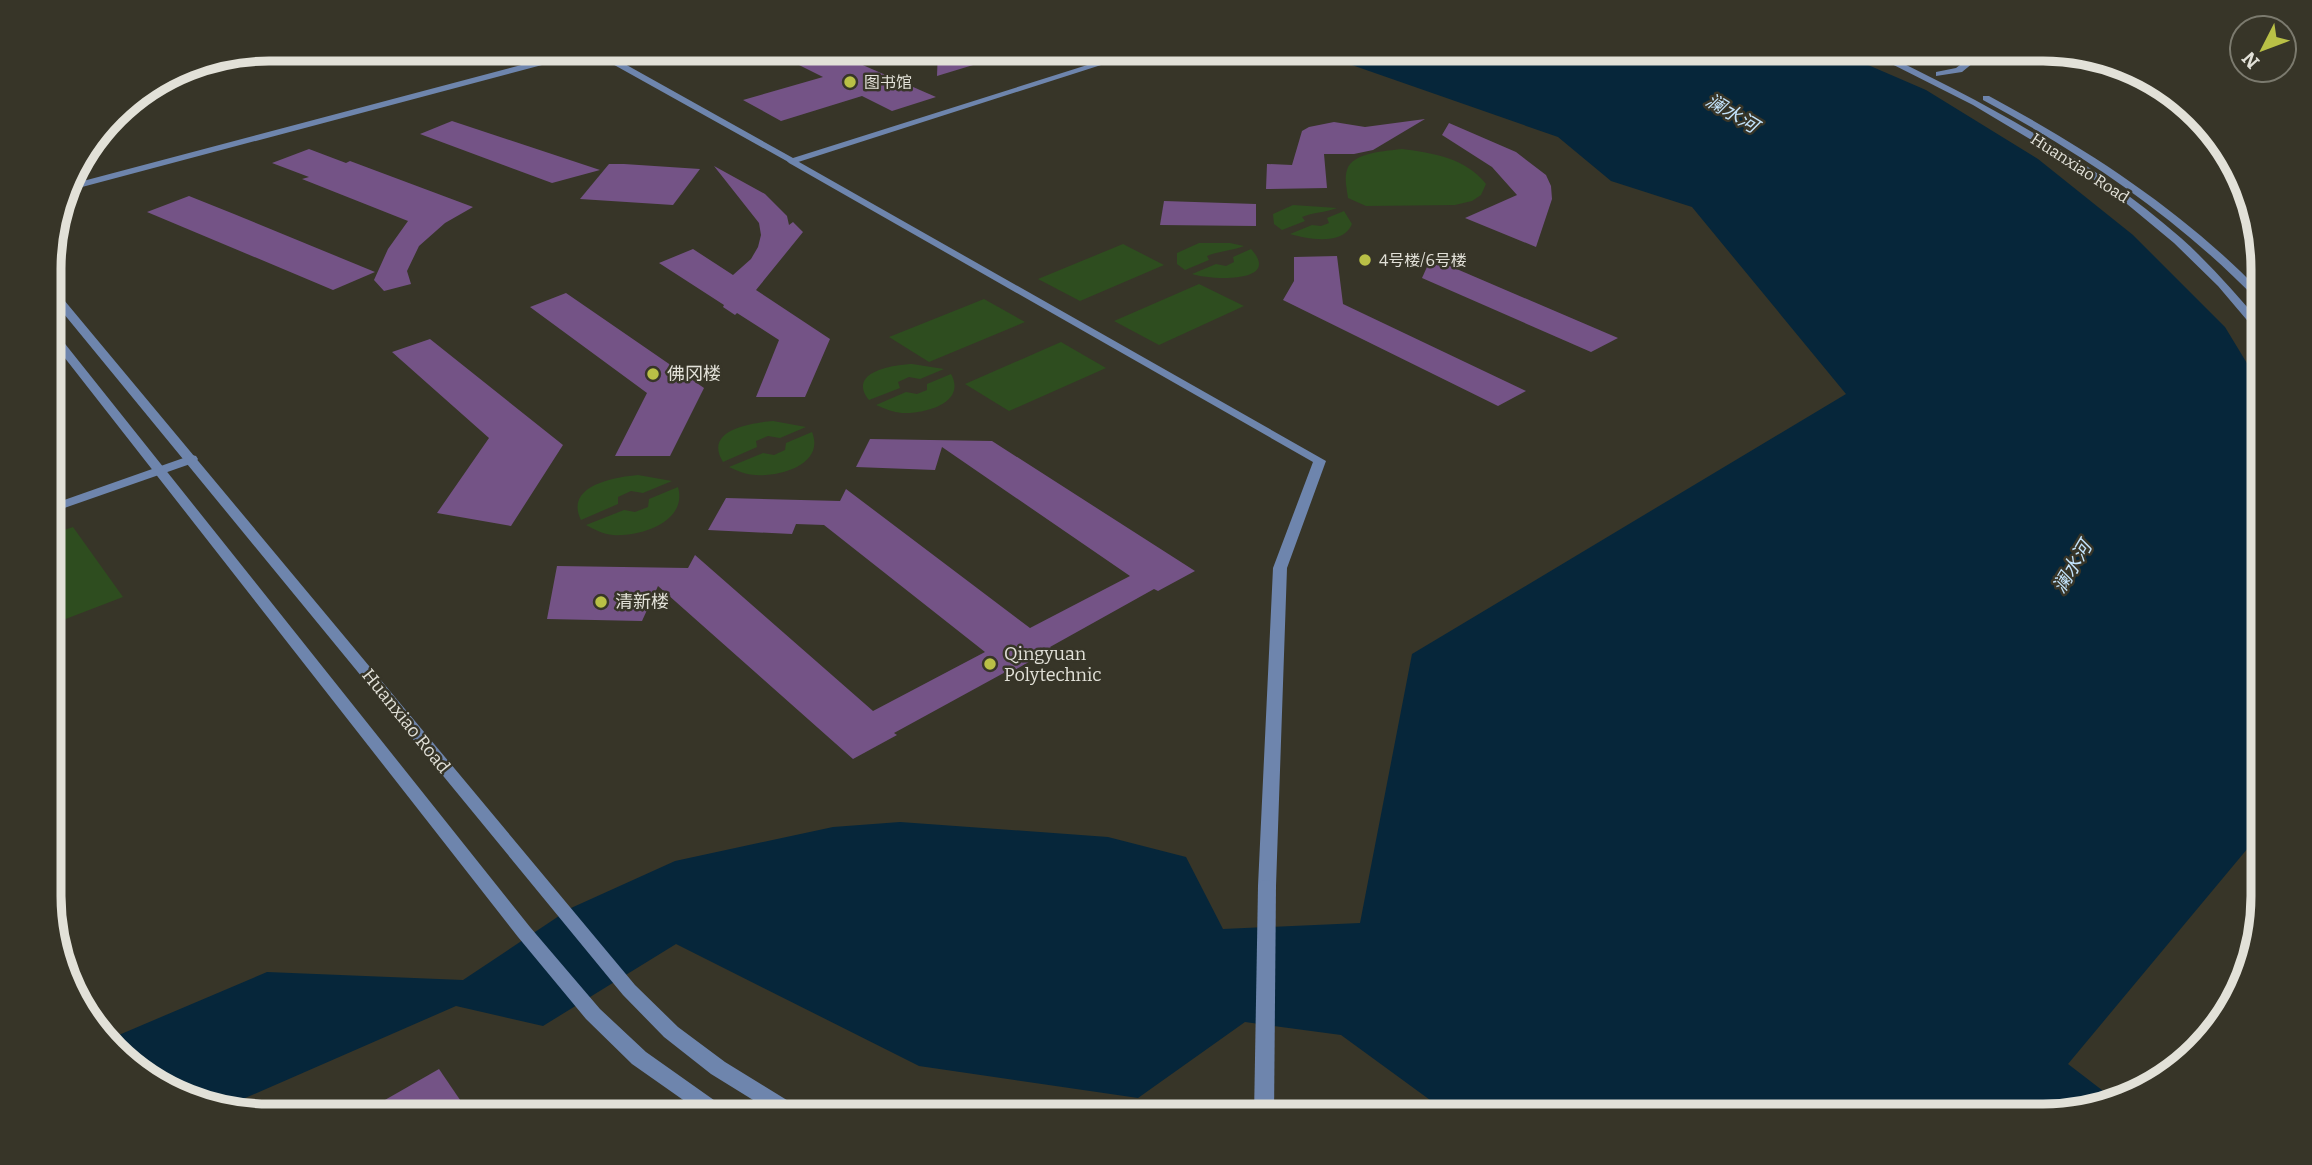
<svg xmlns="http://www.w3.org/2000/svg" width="2312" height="1165" font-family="Bitter,'Noto Sans SC',serif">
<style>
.green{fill:#2e4d1f}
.water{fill:#06263a}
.building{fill:#745386}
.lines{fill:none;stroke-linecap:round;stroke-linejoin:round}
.service{fill:#6e85ad;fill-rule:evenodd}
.pedestrian{fill:#6e85ad;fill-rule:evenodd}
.minor{fill:#6e85ad;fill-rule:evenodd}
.tertiary{fill:#6e85ad;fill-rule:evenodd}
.poi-dot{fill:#b9c046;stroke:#373528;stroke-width:2.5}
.labels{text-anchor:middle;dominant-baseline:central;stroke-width:5;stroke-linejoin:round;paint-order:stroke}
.far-poi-label{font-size:16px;fill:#e2e1d8;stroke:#373528;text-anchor:start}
.far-street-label{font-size:16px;fill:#e2e1d8;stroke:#373528}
.poi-label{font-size:18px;fill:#e2e1d8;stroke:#373528;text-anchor:start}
.street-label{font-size:18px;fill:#e2e1d8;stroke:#373528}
.water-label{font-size:19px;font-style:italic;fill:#c3e3fb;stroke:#373528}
.rim{fill:none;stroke:#e2e1d8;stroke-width:9}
</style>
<rect width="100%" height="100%" fill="#373528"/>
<g class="green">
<path d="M1402,149C1433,153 1466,158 1486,184L1481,195L1472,201L1455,205L1366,206L1348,198C1347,190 1344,178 1347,170C1352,152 1387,151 1402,149Z"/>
<path d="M1293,205L1337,208C1325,213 1313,212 1302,217L1305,221L1282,230L1274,224L1273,214Z"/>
<path d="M1344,211L1352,224C1343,246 1308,239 1290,234L1312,225L1321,226L1329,223L1327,218Z"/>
<path d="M1199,243H1230L1244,246C1231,251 1219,251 1207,256L1209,260L1185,270L1177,264V253Z"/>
<path d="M1123,244L1164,265L1080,301L1038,279Z"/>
<path d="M1251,249C1283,284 1210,280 1192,274L1216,264L1226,266L1234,262L1233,257Z"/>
<path d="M1199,284L1244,306L1159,345L1114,321Z"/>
<path d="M984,299L1025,322L929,362L889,337Z"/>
<path d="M1061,342L1106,368L1009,411L965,384Z"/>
<path d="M912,364L944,369L920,379L909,377L898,382L900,388L869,400C847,372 892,365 912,364Z"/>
<path d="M951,374C967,403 925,414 902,413C893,412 885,409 876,405L906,392L917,394L927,390V384Z"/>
<path d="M773,421L806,427L780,438L768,436L756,441L757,447L723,462C703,430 751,423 773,421Z"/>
<path d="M812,432C825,464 781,477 756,475C746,475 738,471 729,467L763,453L774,455L785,450L786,443Z"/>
<path d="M638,475L672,481L643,493L631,491L618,497V504L581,520C564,486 614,477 638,475Z"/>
<path d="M678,487C688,522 640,537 613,535C603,534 595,530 586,525L624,510L635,512L648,507L649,499Z"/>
<path d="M73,527L123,597L50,625V535Z"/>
</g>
<path class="water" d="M1306,49H1831L1926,90L2038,159L2133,235L2225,327L2262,388L2263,830L2068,1064L2111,1097L2056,1116H1452L1341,1035L1245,1022L1138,1098L919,1066L676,944L543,1026L456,1006L227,1106L172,1093L107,1040L267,972L463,980L571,908L675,861L833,827L900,822L1108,837L1186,857L1223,929L1360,923L1412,654L1846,394L1692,207L1611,181L1558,137Z"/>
<g class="building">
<path d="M767,49H826L936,97L892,111L862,96L781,121L743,100L823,77Z"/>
<path d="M938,49H1005L1006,55L937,76Z"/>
<path d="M1425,119L1373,150L1354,154H1324L1327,188L1266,189L1267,164L1292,165L1302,131L1309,127L1334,122L1365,127Z"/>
<path d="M452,121L600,170L552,183L420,134Z"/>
<path d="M1449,123L1516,152L1546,175L1551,186L1552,199L1536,247L1465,218L1517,195L1492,167L1442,135Z"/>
<path d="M309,149L346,163L350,161L473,207L445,223L419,246L407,271L411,284L384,291L374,280L388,249L408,221L302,179L309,177L272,163Z"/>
<path d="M609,164H624L700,169L673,205L580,199Z"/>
<path d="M714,166L765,194L787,216L789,225L793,222L803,232L756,290L830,339L805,397H756L779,340L737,313L735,315L723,307L724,305L659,263L693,249L733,275L751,259L758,247L761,235L759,223Z"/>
<path d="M189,196L234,214L375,272L333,290L147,212Z"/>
<path d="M1164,201L1256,204V226L1160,225Z"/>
<path d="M1337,256L1343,304L1526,391L1498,406L1283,300L1294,281V257Z"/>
<path d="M1431,258L1618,338L1591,352L1422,278Z"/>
<path d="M566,293L704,388L670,456H615L647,393L530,307Z"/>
<path d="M430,339L563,445L511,526L437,513L489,438L392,352Z"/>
<path d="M870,439L992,441L1195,571L1158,591L1154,589L1050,647L1052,649L1013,671L1011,669L894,733L897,735L853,759L658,586L642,621L547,619L557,566L688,568L695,555L873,711L985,652L824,525L796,524L792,534L708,530L726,498L840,501L846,489L1030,628L1130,576L942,447L935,470L856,467Z"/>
<path d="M439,1069L471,1116H357Z"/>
</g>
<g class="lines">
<path class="service" d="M2246,278L2261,283V289L2242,283L2241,281Z"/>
<path class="pedestrian" d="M792,158L1326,461L1287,568L1276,886L1273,891L1267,892L1261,891L1258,886L1273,568L1313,462L789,163L787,161Z"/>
<g class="minor">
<path d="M582,49H598L793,158L1138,49H1151L792,164L591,52L67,191L68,185Z"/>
<path d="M1947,49C1960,49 1967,51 1973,63L1962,72L1936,76V72L1956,68L1964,62L1962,57Z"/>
<path d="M192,455L196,456L198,459L196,462L50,513V505Z"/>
<path d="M1267,880L1273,881L1276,886L1274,1116H1254L1258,886L1261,881Z"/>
</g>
<g class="tertiary">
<path d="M1862,49H1873C1982,101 2090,158 2181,238C2210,264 2236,294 2261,323V333L2257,332L2218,286L2174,243L2127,204L2078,168L1973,105Z"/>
<path d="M1983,96H1989C2089,150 2182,210 2261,292V301L2257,300C2177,217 2084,155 1983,100Z"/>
<path d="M50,287L54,288L635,985L678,1027L725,1062L803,1110L806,1116H779L711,1074L664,1037L623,995L50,297Z"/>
<path d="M50,329L54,330L530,927L600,1009L646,1052L728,1110L731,1116H706L632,1064L586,1019L518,937L50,339Z"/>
</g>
</g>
<g class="poi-dot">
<circle cx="850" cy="82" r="7"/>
<circle cx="1365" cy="260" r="7"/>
<circle cx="653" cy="374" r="7"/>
<circle cx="601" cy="602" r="7"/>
<circle cx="990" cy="664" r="7"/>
</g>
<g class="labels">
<g class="far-poi-label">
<text x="864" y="82">图书馆</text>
<text x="1379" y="260">4号楼/6号楼</text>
</g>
<g class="far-street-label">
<text transform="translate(2080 168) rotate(33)">Huanxiao Road</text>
</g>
<g class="poi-label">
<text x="667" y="374">佛冈楼</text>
<text x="615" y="602">清新楼</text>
<text x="1004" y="654">Qingyuan<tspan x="1004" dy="21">Polytechnic</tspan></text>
</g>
<g class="street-label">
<text transform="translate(406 721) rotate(51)">Huanxiao Road</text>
</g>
<g class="water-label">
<text transform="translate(1732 113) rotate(31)">澜水河</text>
<text transform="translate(2072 567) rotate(-59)">澜水河</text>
</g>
</g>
<path d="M0 0H2312V1165H0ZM269 61H2043A208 208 0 0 1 2251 269V896A208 208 0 0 1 2043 1104H269A208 208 0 0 1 61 896V269A208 208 0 0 1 269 61Z" fill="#373528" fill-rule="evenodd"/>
<path class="rim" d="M269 61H2043A208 208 0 0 1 2251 269V896A208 208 0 0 1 2043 1104H269A208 208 0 0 1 61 896V269A208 208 0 0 1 269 61Z"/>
<g transform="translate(2263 49) rotate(228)"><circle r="33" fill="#373528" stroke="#7b7a6e" stroke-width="2"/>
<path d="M0-5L12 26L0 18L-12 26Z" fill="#b9c046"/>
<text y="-10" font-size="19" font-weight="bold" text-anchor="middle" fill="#e2e1d8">N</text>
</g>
</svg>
